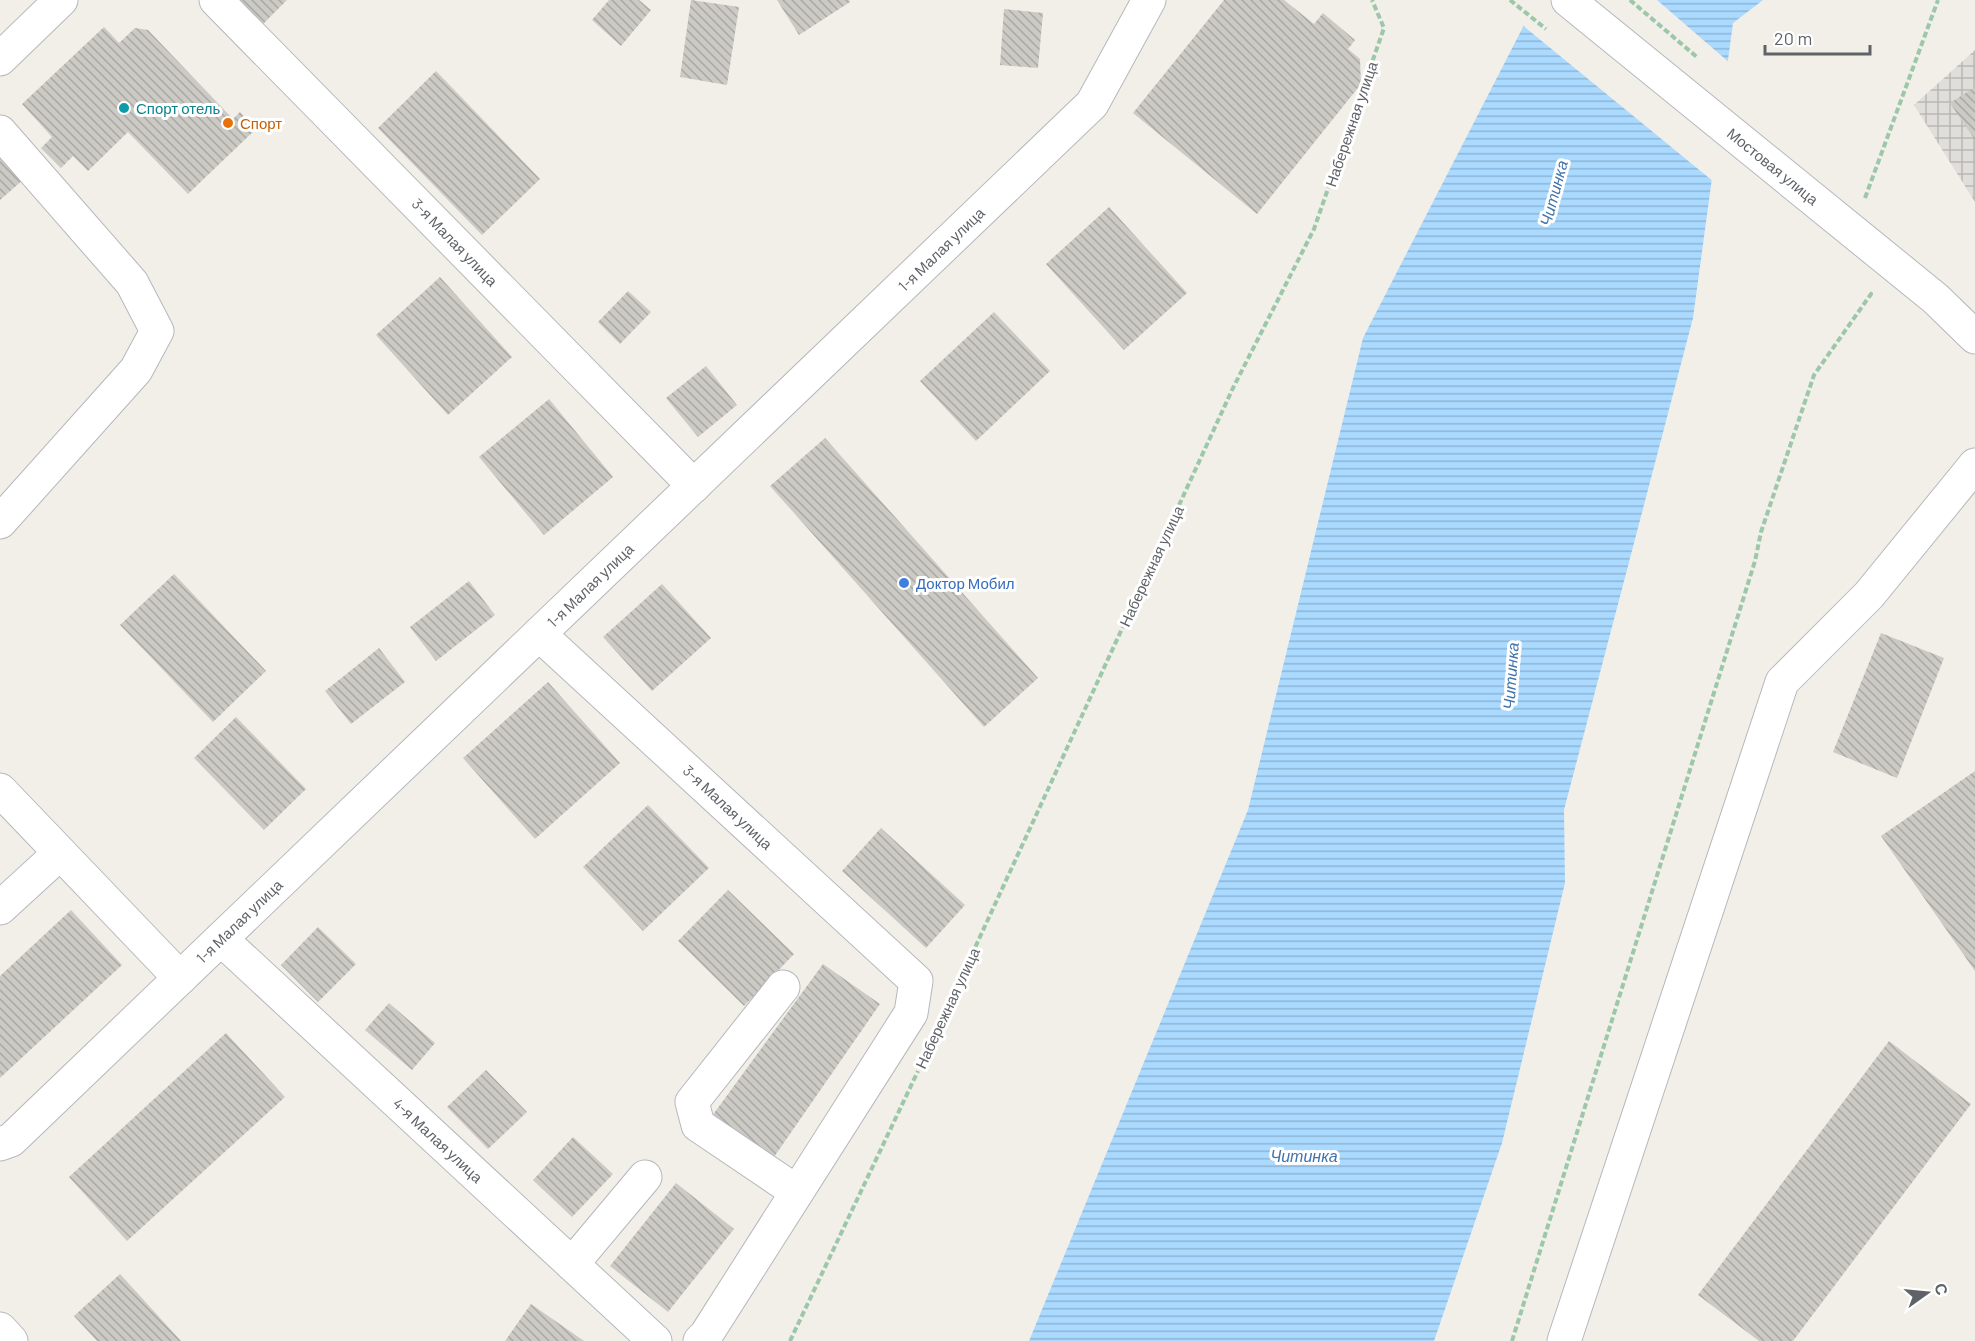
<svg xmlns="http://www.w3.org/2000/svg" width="1975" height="1341" font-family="Barlow,sans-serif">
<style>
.industrial{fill:url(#industrial-grid)}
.water{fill:url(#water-rules)}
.pier{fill:#f1efe8}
.building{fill:url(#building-back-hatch)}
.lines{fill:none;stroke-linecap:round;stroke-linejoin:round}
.minor-casing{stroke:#b5b8bc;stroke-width:35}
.path{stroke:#9cc7a9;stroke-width:4;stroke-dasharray:6 3;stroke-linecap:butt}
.minor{stroke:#fff;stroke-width:33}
.culture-dot{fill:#0f9aa8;stroke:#fff;stroke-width:2}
.food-dot{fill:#e8710a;stroke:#fff;stroke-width:2}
.shop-dot{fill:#3f7fe0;stroke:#fff;stroke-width:2}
.labels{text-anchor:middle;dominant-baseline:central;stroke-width:6;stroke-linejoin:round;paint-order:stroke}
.culture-label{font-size:15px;fill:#0d838f;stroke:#fff;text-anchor:start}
.food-label{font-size:15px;fill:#c56008;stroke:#fff;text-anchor:start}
.street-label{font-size:15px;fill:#5f6368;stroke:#fff}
.shop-label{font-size:15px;fill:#366cbe;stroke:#fff;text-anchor:start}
.water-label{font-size:16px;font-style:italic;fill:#4174aa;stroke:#fff}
</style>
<defs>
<pattern id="industrial-grid" width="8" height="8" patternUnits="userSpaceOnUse" patternTransform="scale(1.5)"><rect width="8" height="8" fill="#e0deda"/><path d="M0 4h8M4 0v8" fill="none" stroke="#b9b8b5"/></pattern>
<pattern id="water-rules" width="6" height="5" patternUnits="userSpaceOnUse" patternTransform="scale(1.5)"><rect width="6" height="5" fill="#aadaff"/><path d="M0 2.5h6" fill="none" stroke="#8eb4d2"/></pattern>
<pattern id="building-back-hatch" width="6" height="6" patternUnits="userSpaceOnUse" patternTransform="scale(1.5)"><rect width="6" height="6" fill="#cccac5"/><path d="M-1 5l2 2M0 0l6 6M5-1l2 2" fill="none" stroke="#a9a8a4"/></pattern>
</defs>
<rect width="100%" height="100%" fill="#f1efe8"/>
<path class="industrial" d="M1975,50V202L1914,105Z"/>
<path class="water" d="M1537,0H1763L1733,23L1693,318L1564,810L1565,883L1502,1143L1434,1341H1029L1248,810L1363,338Z"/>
<path class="pier" d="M1534,0H1657L1731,64L1714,182L1521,24Z"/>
<g class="building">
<path d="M237,0H287L262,25Z"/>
<path d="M609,0H639L651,10L621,46L592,20Z"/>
<path d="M691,0L739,7L727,85L680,77Z"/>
<path d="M777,0H849L850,2L799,35Z"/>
<path d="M1224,0H1284L1314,24L1323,13L1355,40L1348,49L1360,59L1361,84L1257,214L1133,113Z"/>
<path d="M1004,9L1043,13L1038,68L1000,65Z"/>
<path d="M104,27L119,43L135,28L148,30L233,119L240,112L256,129L188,194L128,132L88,171L73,156L61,168L41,148L52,137L22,104Z"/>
<path d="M436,71L540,179L482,235L378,128Z"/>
<path d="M1975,87V140L1950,103Z"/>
<path d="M0,152L24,179L0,200Z"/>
<path d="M1109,207L1187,293L1124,350L1046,264Z"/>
<path d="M440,277L512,357L448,415L376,335Z"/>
<path d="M628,291L651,312L620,344L598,322Z"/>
<path d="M994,312L1050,371L976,441L920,381Z"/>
<path d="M706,366L737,405L698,437L666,398Z"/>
<path d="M549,399L613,477L544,535L479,457Z"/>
<path d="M825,438L1038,678L984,727L770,486Z"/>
<path d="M174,574L266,671L213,722L120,625Z"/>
<path d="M469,581L495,615L436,661L410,627Z"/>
<path d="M662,584L711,638L652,691L603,637Z"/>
<path d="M1881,633L1944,658L1897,778L1833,752Z"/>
<path d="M379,648L405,682L351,724L325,691Z"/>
<path d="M548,682L620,763L535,839L463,758Z"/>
<path d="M236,717L306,789L264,830L194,758Z"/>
<path d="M1975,771V971L1881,836Z"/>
<path d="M648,805L709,868L643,931L583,867Z"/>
<path d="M881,828L965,905L926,948L842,871Z"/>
<path d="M728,890L794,954L744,1006L678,941Z"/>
<path d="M71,910L122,965L0,1078V976Z"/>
<path d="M318,927L356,964L318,1002L281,965Z"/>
<path d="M823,964L880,1004L774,1157L712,1116Z"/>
<path d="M389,1003L435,1043L412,1070L365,1030Z"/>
<path d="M226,1033L285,1097L127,1241L69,1177Z"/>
<path d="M1889,1041L1971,1104L1793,1341H1759L1698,1295Z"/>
<path d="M486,1070L527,1112L488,1149L447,1107Z"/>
<path d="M573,1137L613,1174L572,1217L533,1180Z"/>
<path d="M676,1183L734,1229L668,1312L610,1266Z"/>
<path d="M120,1274L181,1341H97L74,1316Z"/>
<path d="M531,1304L584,1341H505Z"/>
</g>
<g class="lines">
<g class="minor-casing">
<g id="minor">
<path d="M216,0L694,486"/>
<path d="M1568,0L1936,299L1975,337"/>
<path d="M0,59L61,0"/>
<path d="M0,132L132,283L157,331L136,370L0,522"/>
<path d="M539,634L916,981L911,1013L706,1335L700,1341"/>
<path d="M0,790L180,978"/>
<path d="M0,908L60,853"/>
<path d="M221,939L655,1341"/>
<path d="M783,987L692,1102L698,1125L797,1192"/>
<path d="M0,1144L11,1140L1092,104L1149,0"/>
<path d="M572,1264L645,1177"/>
<path d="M0,1329L11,1341"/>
<path d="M1564,1341L1782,682L1869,595L1975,465"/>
</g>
</g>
<g class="path">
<path d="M1510,0L1546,29"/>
<path d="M1630,0L1698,58"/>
<path d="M1865,198L1938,0"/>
<path d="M949,1004L1233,388L1314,229L1384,28L1372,0"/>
<path d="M790,1341L918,1071"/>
<path d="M1512,1341L1755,561L1761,532L1814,375L1871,294L1868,292"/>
</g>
<use href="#minor" class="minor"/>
</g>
<circle class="culture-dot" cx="124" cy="108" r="6"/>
<circle class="food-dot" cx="228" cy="123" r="6"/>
<circle class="shop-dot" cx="904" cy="583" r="6"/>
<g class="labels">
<g class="culture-label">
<text x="136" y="108">Спорт отель</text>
</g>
<g class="food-label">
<text x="240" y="123">Спорт</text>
</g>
<g class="street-label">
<text transform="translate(1351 124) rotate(-71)">Набережная улица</text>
<text transform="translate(1773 166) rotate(39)">Мостовая улица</text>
<text transform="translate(455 242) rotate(46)">3-я Малая улица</text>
<text transform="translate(941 249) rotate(-44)">1-я Малая улица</text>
<text transform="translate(1151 566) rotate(-65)">Набережная улица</text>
<text transform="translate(590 585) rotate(-44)">1-я Малая улица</text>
<text transform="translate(728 807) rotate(43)">3-я Малая улица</text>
<text transform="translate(239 921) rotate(-44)">1-я Малая улица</text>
<text transform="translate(947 1008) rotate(-65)">Набережная улица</text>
<text transform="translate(438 1140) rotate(43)">4-я Малая улица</text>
</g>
<g class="shop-label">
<text x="916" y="583">Доктор Мобил</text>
</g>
<g class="water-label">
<text transform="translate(1553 193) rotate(-75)">Читинка</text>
<text transform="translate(1510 676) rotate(-86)">Читинка</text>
<text x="1304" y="1155">Читинка</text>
</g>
</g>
<g transform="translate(1927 1293) rotate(75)" stroke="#ffffff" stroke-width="4.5" paint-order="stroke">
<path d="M0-4.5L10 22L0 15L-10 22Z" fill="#5f6368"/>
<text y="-9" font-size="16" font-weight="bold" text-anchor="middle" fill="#5f6368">С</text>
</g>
<path d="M1765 45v9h105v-9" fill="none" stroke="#5f6368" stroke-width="3"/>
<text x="1774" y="45" font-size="18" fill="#5f6368" stroke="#ffffff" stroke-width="4.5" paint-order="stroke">20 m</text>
</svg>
